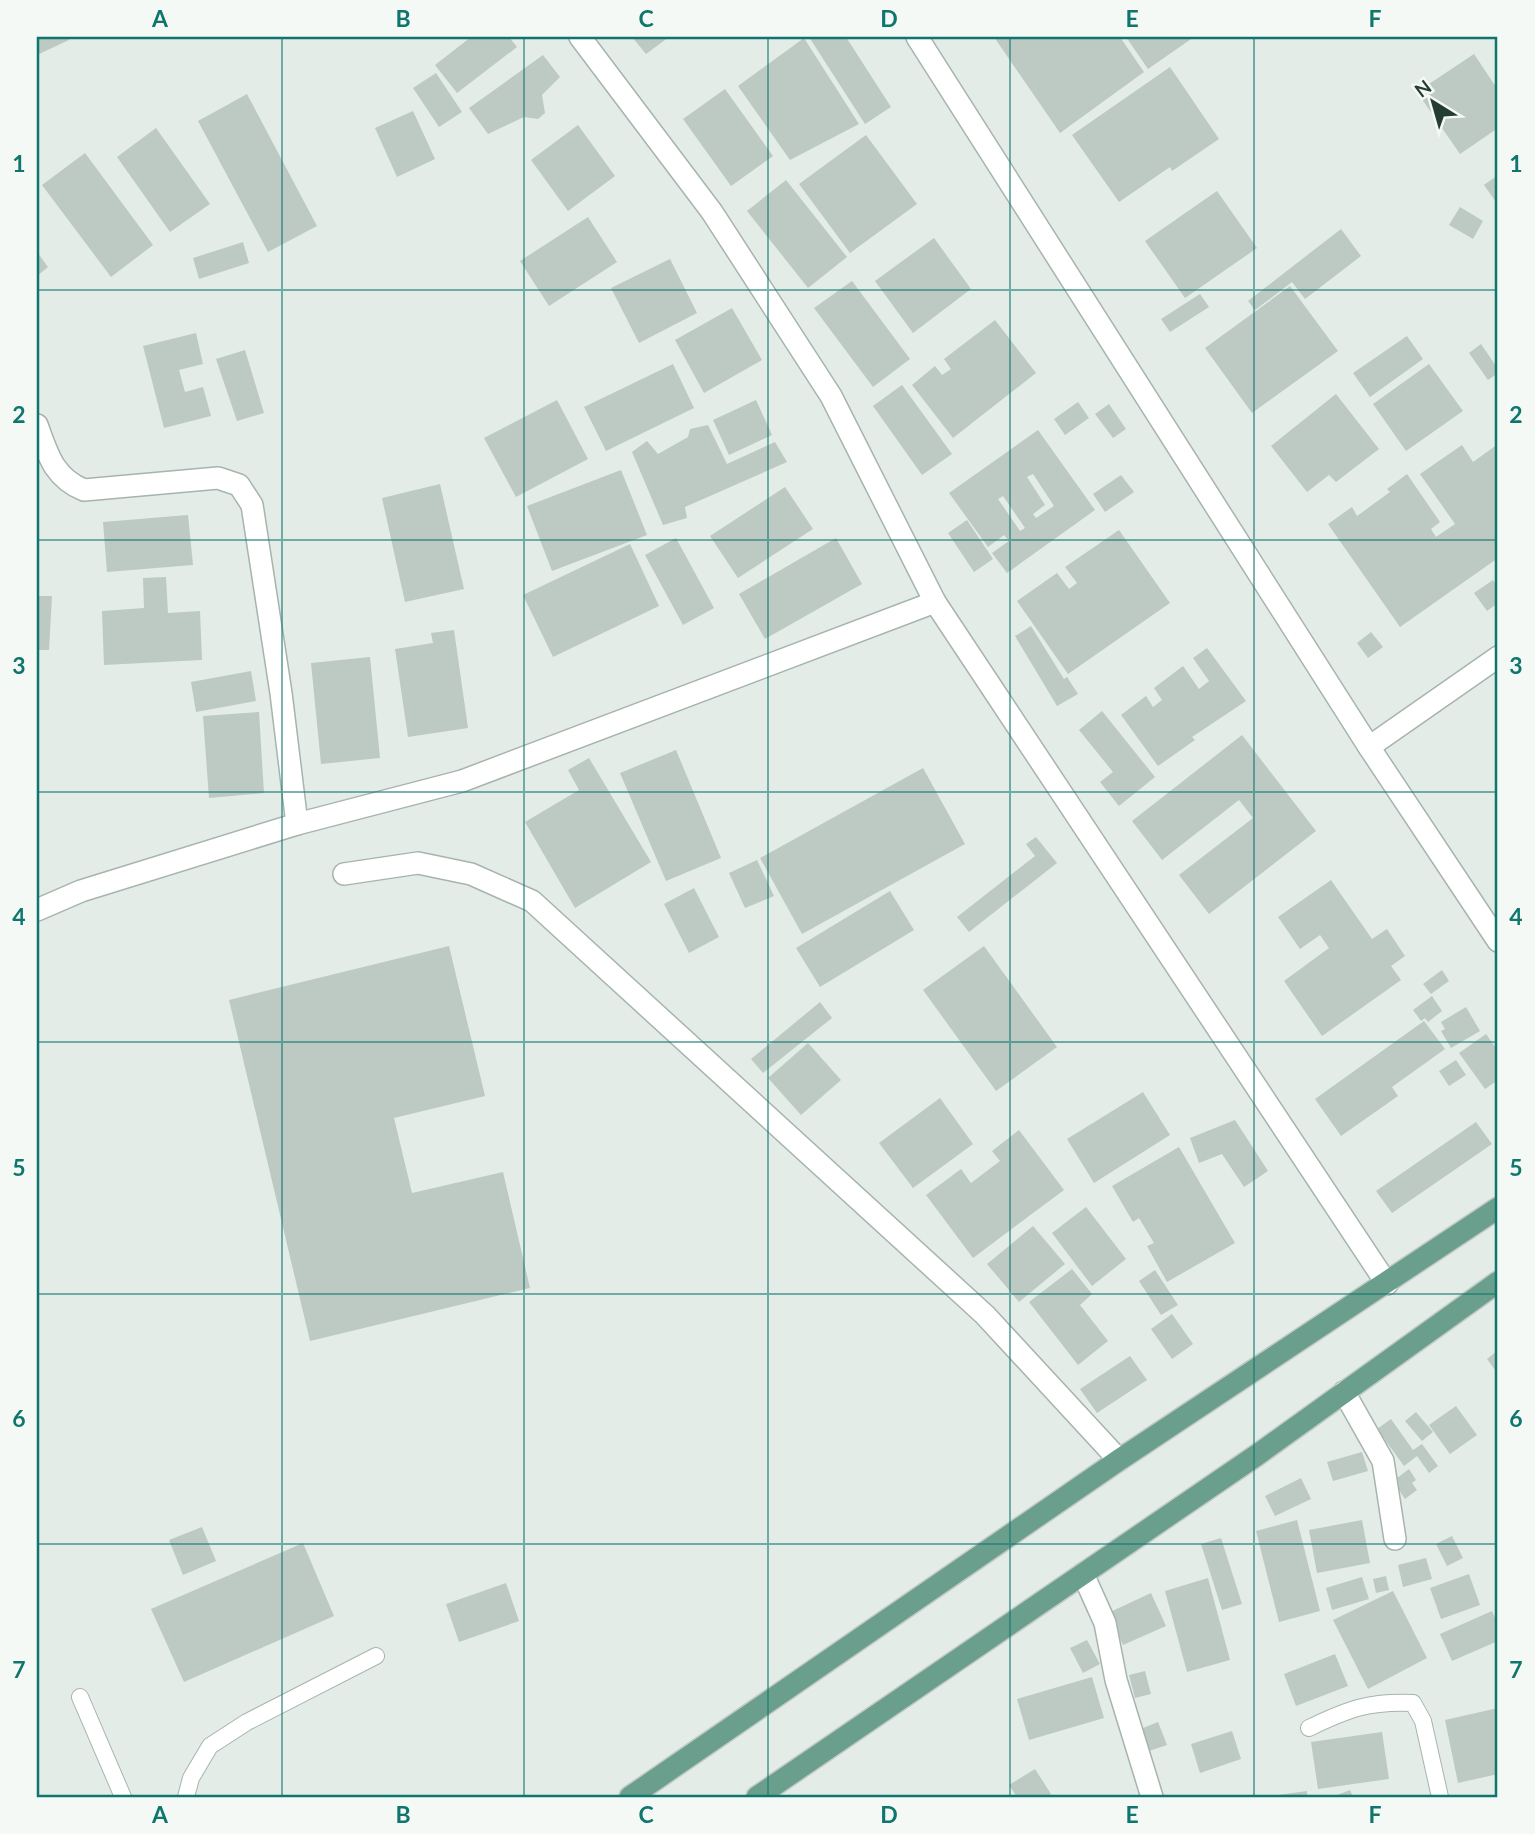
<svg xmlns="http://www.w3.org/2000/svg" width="1535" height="1834" font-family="Lato,sans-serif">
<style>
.building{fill:#bccac3;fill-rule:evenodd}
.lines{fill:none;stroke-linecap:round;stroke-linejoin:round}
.lane-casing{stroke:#a7b4ae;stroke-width:18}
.street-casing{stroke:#a7b4ae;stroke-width:24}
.primary-casing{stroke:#c2c9c6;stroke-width:24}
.lane{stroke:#fff;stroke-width:16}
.street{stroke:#fff;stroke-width:21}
.primary{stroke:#6b9f8d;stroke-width:21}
.grid{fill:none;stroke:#0f766e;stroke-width:2;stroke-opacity:0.55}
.neatline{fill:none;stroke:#0f766e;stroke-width:2.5}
.grid-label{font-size:23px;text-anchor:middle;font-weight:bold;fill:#0f766e}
</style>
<rect width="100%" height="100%" fill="#e4ece8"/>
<g class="building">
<path d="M37,37H68L69,40L37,55Z"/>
<path d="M471,37H509L517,47L457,93L435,65Z"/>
<path d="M632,37H669L646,54Z"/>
<path d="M809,37H846L891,107L865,124Z"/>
<path d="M994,37H1120L1144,72L1060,133Z"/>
<path d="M1126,37H1194L1148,69Z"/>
<path d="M804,38L859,124L790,160L738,86Z"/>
<path d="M1474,54L1498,90V128L1460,154L1417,92Z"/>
<path d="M543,55L560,77L542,95L545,113L538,119L524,117L488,134L469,108Z"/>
<path d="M1170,67L1219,139L1172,171L1170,167L1119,202L1072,135Z"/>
<path d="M436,73L462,112L439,127L413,88Z"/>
<path d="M725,89L773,156L731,186L683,119Z"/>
<path d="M247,94L317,226L268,252L198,121Z"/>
<path d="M413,111L435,159L397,177L375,128Z"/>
<path d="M578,125L615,176L568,211L531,160Z"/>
<path d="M156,128L210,204L170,232L117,157Z"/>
<path d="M866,135L917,204L850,253L799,184Z"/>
<path d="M85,153L153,245L111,277L42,185Z"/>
<path d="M1498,175V205L1484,185Z"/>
<path d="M786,180L847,257L808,288L747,211Z"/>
<path d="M1217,191L1257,248L1185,298L1145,241Z"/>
<path d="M1460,207L1483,221L1473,239L1449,225Z"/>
<path d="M588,217L617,262L549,306L520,261Z"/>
<path d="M1341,229L1361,256L1305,299L1292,282L1255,310L1248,301Z"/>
<path d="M934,238L971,289L913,333L875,281Z"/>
<path d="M243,242L249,263L199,279L193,258Z"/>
<path d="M37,252L48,267L37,276Z"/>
<path d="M670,259L697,313L639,343L611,288Z"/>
<path d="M852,281L910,359L873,387L814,308Z"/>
<path d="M1290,286L1338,351L1252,413L1205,348Z"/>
<path d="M1200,294L1209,307L1170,332L1161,319Z"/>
<path d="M732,308L762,360L704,393L675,340Z"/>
<path d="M995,320L1036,373L953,438L912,385L935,366L942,375L951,369L944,359Z"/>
<path d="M196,333L203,364L179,370L185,392L203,387L211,416L164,428L143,346Z"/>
<path d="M1407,336L1423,359L1370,397L1353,373Z"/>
<path d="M1481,344L1498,369V373L1488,380L1469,353Z"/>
<path d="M245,350L264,413L237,421L216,359Z"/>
<path d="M673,364L694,408L606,451L584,407Z"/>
<path d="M1429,364L1463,411L1406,451L1373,404Z"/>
<path d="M902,385L952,454L922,475L873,406Z"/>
<path d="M1336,394L1379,449L1336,482L1329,475L1307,492L1271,446Z"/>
<path d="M557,400L588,459L516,497L484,438Z"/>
<path d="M756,400L772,435L729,455L713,420Z"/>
<path d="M1078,402L1089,418L1065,435L1054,419Z"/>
<path d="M1109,404L1126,429L1113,438L1095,414Z"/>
<path d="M708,425L727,464L775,442L787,462L685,507L687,518L663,525L632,452L647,441L658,454L688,437L690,429Z"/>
<path d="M1038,430L1095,510L1007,573L992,553L1009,541L1004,535L988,547L949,493ZM1033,474L1054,506L1036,518L1033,514L1045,505L1027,477ZM1003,496L1025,528L1020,531L998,499Z"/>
<path d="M1498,444V558L1400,627L1328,524L1352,507L1357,516L1390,492L1387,489L1407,474L1440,522L1431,529L1436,537L1455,524L1420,474L1462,445L1473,462Z"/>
<path d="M621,470L647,535L552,571L527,506Z"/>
<path d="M1121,475L1134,492L1105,512L1093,494Z"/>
<path d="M440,484L464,589L405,602L382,498Z"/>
<path d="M785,487L813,529L738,578L710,536Z"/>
<path d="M188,515L193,565L107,572L103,522Z"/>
<path d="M967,520L993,559L974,572L948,533Z"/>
<path d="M1119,530L1170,603L1068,674L1017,601L1057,573L1069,589L1077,583L1065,567Z"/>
<path d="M676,538L714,608L683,625L645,555Z"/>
<path d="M836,538L862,584L765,639L739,594Z"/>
<path d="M630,544L659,606L553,657L523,595Z"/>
<path d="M166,577L168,613L200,611L202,660L104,665L102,611L144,608L143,578Z"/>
<path d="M1493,580L1498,588V603L1487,611L1474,593Z"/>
<path d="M37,596H52L49,650H37Z"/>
<path d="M1031,626L1064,679L1067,677L1078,694L1057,706L1015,636Z"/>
<path d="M454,630L468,728L408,737L395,649L433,643L431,633Z"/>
<path d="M1371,632L1383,647L1368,658L1357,643Z"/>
<path d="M1207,648L1246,701L1192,737L1195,740L1158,766L1121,715L1146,696L1153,707L1162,700L1154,688L1183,666L1199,689L1209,681L1193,658Z"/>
<path d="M370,657L380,758L321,764L311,663Z"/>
<path d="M251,671L256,701L196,712L191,682Z"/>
<path d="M1102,711L1155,777L1119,806L1100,782L1113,772L1079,730Z"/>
<path d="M259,712L264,793L209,798L203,716Z"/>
<path d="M1242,735L1316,831L1209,914L1179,875L1253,818L1239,800L1162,860L1132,821Z"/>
<path d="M676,750L721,858L666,881L620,773Z"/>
<path d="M589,758L651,862L575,908L525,822L579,790L568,770Z"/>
<path d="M923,768L965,844L802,934L760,858Z"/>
<path d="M1036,837L1057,863L969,932L957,917L1035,856L1026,844Z"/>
<path d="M757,860L774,896L745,908L729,873Z"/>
<path d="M1331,880L1372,939L1387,929L1405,956L1391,966L1401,980L1322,1036L1284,981L1329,948L1320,935L1300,949L1278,917Z"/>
<path d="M694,888L719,937L689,953L664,904Z"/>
<path d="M890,891L914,930L820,987L796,948Z"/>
<path d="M449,946L485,1096L394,1118L412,1193L503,1172L530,1288L310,1341L229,1000Z"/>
<path d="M984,946L1057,1047L996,1091L923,990Z"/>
<path d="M1442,970L1449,981L1431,994L1423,984Z"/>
<path d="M1432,996L1442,1011L1428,1022L1425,1018L1421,1021L1413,1010Z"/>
<path d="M820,1002L832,1018L763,1073L751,1059Z"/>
<path d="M1466,1007L1480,1031L1451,1048L1441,1031L1445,1029L1441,1022Z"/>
<path d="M1424,1021L1445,1049L1392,1087L1398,1096L1341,1136L1315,1099Z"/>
<path d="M1486,1034L1498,1051V1080L1485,1089L1459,1053Z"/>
<path d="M808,1043L841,1080L801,1115L768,1078Z"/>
<path d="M1456,1060L1466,1075L1449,1086L1439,1071Z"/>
<path d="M1143,1092L1170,1135L1094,1183L1067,1139Z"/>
<path d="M940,1098L973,1144L913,1188L879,1143Z"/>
<path d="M1235,1120L1268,1171L1244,1187L1222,1154L1199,1163L1190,1138Z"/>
<path d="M1476,1122L1492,1144L1392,1213L1376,1191Z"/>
<path d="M1019,1130L1064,1190L973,1258L926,1195L961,1169L971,1183L1000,1161L992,1151Z"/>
<path d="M1179,1147L1235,1243L1167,1282L1147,1246L1154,1243L1139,1218L1133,1222L1112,1186Z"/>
<path d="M1086,1207L1126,1259L1092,1286L1052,1233Z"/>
<path d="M1033,1226L1065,1264L1019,1302L987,1264Z"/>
<path d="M1072,1269L1092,1294L1080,1305L1108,1341L1078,1365L1029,1302Z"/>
<path d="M1155,1270L1178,1305L1161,1315L1139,1281Z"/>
<path d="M1172,1314L1193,1344L1172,1359L1151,1329Z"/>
<path d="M1498,1350V1368L1495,1370L1487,1359Z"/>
<path d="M1130,1356L1147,1380L1097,1413L1080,1389Z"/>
<path d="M1456,1406L1477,1435L1450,1454L1429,1425Z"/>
<path d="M1416,1412L1433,1432L1422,1441L1405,1421Z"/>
<path d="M1391,1419L1413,1450L1422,1444L1438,1466L1429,1473L1417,1456L1404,1466L1377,1429Z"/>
<path d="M1362,1452L1368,1471L1333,1481L1327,1462Z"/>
<path d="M1409,1469L1416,1480L1412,1483L1417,1490L1405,1499L1393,1481Z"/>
<path d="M1301,1478L1311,1499L1275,1516L1265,1496Z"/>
<path d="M1297,1520L1320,1611L1279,1622L1256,1531Z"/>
<path d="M1362,1520L1370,1563L1317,1573L1309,1530Z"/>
<path d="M202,1527L216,1561L183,1575L169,1540Z"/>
<path d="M1452,1536L1463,1558L1447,1566L1436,1544Z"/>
<path d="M1221,1538L1242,1604L1222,1610L1201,1544Z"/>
<path d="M303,1543L334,1616L184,1682L151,1609Z"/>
<path d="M1426,1558L1432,1579L1403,1587L1398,1565Z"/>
<path d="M1469,1574L1480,1605L1441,1619L1430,1588Z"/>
<path d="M1386,1576L1389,1590L1376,1593L1373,1579Z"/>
<path d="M1362,1577L1369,1599L1332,1610L1326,1588Z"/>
<path d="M1208,1578L1230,1660L1187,1672L1165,1591Z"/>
<path d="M506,1583L519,1621L459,1642L446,1604Z"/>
<path d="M1393,1591L1427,1658L1368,1689L1333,1620Z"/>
<path d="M1151,1593L1166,1626L1123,1645L1108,1613Z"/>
<path d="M1492,1611L1498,1625V1641L1452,1661L1440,1634Z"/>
<path d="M1087,1640L1100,1664L1083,1673L1070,1648Z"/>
<path d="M1335,1654L1348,1686L1296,1706L1284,1674Z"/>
<path d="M1145,1671L1151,1694L1135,1698L1129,1675Z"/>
<path d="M1092,1677L1104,1718L1029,1740L1017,1699Z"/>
<path d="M1498,1708V1774L1458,1783L1445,1720Z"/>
<path d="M1158,1722L1167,1745L1146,1752L1138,1730Z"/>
<path d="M1232,1731L1241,1759L1200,1773L1191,1744Z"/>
<path d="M1382,1732L1389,1779L1318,1789L1311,1742Z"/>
<path d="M1035,1769L1051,1794L1046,1797H1017L1009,1785Z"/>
<path d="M1350,1790L1353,1797H1332Z"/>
<path d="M1307,1791V1797H1271V1796Z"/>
</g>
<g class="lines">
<g class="lane-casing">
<g id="lane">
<path d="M80,1697L123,1797"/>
<path d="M1309,1728C1348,1709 1369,1701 1413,1703L1423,1721L1440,1797"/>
<path d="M186,1797L191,1778L210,1746L247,1722L376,1656"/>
</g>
</g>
<g class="street-casing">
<g id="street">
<path d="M580,37L712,212L831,396L935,602L1387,1284"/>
<path d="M917,37L1369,747L1498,941"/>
<path d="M37,425C48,455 54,478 84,490L218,478L239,485L252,505L281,693L297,824"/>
<path d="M1369,747L1498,657"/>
<path d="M344,874L418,863L471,874L532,901L985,1315L1119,1460"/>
<path d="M37,910L81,891L297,824L462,781L935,602"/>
<path d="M1344,1392L1383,1461L1395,1539"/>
<path d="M1083,1574L1105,1623L1116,1680L1152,1797"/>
</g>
</g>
<g class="primary-casing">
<g id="primary">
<path d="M630,1797L1119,1460L1498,1208"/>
<path d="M757,1797L1257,1455L1498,1282"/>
</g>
</g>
<use href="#lane" class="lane"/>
<use href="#street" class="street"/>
<use href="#primary" class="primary"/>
</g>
<path class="grid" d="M282,37V1797M524,37V1797M768,37V1797M1010,37V1797M1254,37V1797M37,290H1498M37,540H1498M37,792H1498M37,1042H1498M37,1294H1498M37,1544H1498"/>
<rect width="1535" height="1834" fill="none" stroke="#f4f9f6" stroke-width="77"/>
<g transform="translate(1433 102) rotate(323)" stroke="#f4f9f6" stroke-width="5" paint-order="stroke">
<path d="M0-5L12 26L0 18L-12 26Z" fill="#243d34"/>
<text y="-10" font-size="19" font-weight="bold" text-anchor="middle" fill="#243d34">N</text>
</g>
<rect x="38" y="38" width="1458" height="1758" class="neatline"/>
<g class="grid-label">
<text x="160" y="27">A</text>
<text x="403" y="27">B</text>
<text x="646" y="27">C</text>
<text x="889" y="27">D</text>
<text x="1132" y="27">E</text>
<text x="1375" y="27">F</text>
<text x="19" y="172">1</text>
<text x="1516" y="172">1</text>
<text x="19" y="423">2</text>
<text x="1516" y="423">2</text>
<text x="19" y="674">3</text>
<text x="1516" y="674">3</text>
<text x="19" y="925">4</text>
<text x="1516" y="925">4</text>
<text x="19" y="1176">5</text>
<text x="1516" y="1176">5</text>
<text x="19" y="1427">6</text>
<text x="1516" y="1427">6</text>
<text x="19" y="1678">7</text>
<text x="1516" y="1678">7</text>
<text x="160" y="1823">A</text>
<text x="403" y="1823">B</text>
<text x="646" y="1823">C</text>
<text x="889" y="1823">D</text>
<text x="1132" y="1823">E</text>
<text x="1375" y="1823">F</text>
</g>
</svg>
